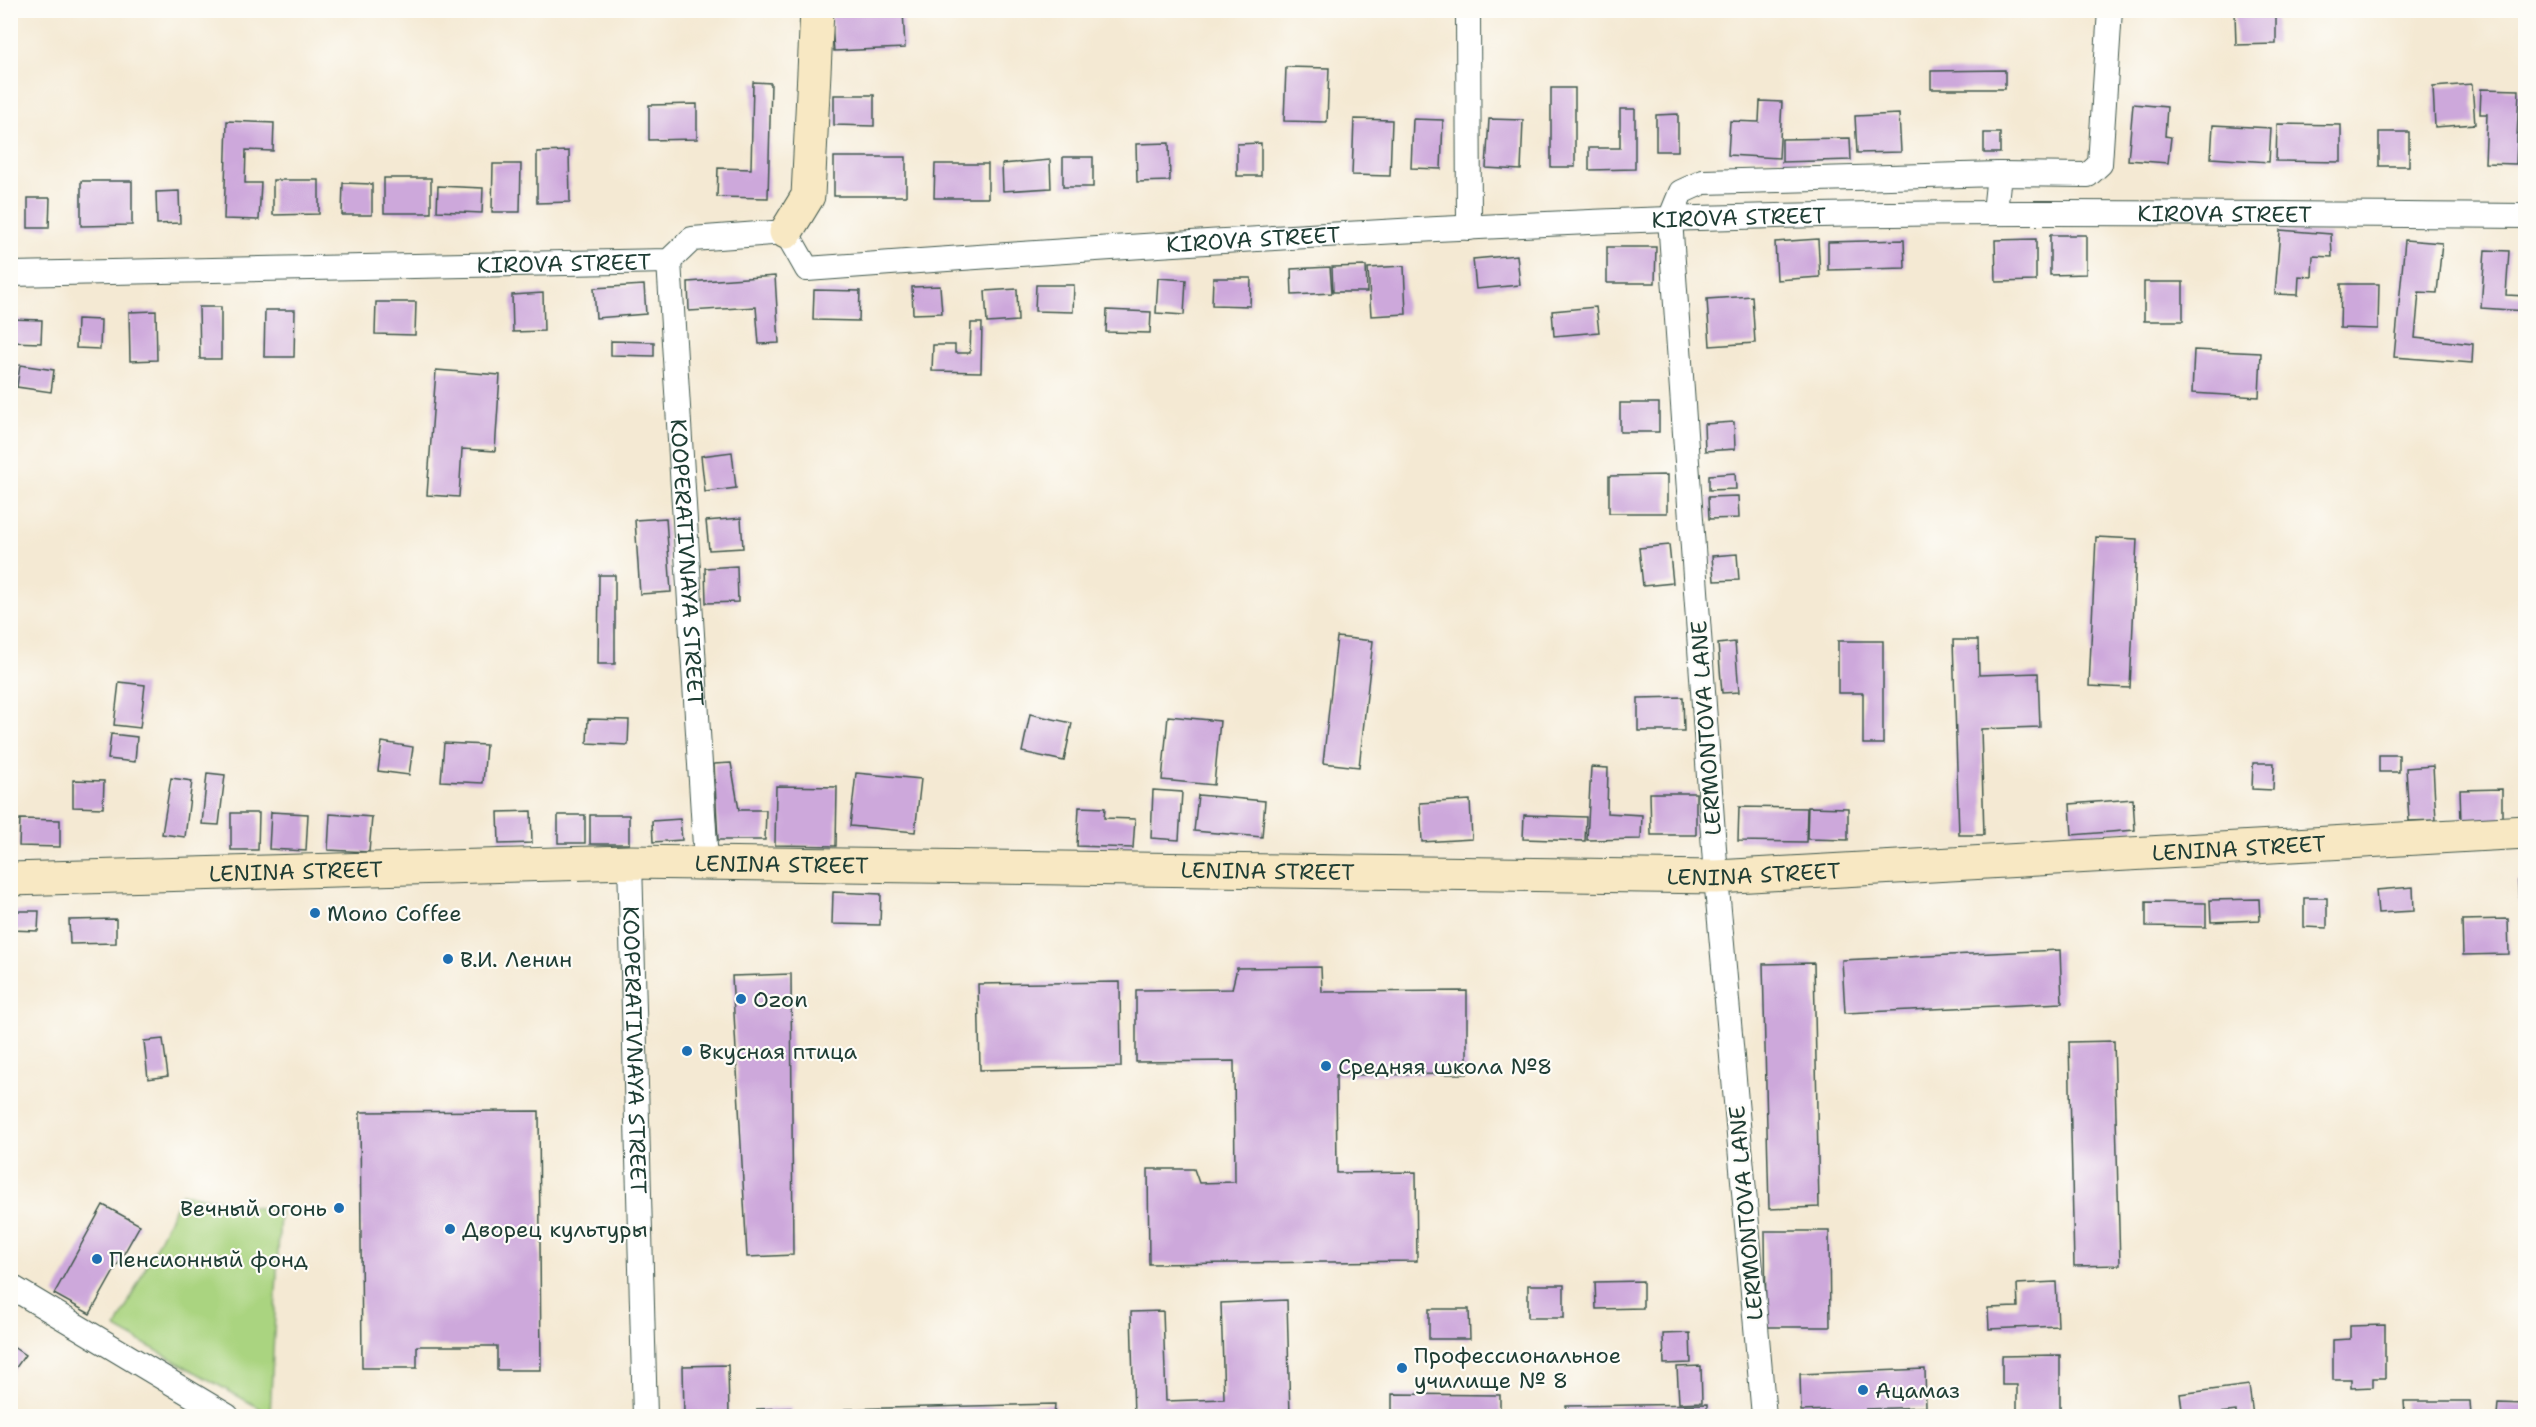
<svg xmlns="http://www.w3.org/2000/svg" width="2536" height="1427" font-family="'Shantell Sans',sans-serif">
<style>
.green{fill:#aad480;stroke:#64885a;stroke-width:1.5}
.building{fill:#cda8db}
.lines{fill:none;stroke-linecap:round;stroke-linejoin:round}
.street-casing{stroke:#3f574c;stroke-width:26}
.secondary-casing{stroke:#3f574c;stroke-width:35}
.street{stroke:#fff;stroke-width:24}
.secondary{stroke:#f8e8c3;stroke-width:33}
.poi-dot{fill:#1f6fb2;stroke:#fdfcf7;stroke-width:2}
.labels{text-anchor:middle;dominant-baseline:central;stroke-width:4.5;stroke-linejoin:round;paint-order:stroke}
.street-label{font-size:22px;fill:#1f3d34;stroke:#fdfcf7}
.poi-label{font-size:22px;fill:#1f3d34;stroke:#fdfcf7;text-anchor:start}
</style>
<rect width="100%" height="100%" fill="#fdfcf7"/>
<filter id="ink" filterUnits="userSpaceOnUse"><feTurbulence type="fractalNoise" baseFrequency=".0167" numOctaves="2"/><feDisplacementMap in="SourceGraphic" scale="12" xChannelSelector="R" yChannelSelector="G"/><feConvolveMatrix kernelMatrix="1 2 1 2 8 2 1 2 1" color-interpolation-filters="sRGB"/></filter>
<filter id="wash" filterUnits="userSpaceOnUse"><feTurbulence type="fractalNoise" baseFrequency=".008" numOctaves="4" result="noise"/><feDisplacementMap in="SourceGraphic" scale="24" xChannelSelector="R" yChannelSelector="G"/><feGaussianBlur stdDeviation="1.35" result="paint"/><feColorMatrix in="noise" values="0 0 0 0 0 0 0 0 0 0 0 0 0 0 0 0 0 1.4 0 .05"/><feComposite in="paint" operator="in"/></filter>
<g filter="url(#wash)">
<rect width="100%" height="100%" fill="#f4e9d3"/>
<path class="green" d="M182,1193L280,1212L270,1414L116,1328Z"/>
<g id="blocks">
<g class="building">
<path d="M831,10H903L905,48L834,51Z"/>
<path d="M2276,12V44L2236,45L2235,13Z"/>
<path d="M1286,67L1329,68L1327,122L1284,121Z"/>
<path d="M2005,70V89H1931V71Z"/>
<path d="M753,82L771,83L768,198L717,197L718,168L751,169Z"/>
<rect x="2523" y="83" width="3" height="58"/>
<path d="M2472,84L2475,124L2435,127L2433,87Z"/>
<rect x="1551" y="88" width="24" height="79"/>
<path d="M2481,89L2519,90L2516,164L2485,163L2487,114H2480Z"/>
<path d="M834,95H874V126L834,125Z"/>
<path d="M1760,101L1782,102L1779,158L1728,155L1730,121L1759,122Z"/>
<path d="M697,104V139L649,140V105Z"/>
<path d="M2133,104L2167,107L2165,136L2171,137L2168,163L2128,160Z"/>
<path d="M1620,109H1635V169L1589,170V148H1620Z"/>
<path d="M1678,114V151H1656V115Z"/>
<path d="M1899,114L1901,152L1857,153L1855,116Z"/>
<path d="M1354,119L1392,120L1390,176L1352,175Z"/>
<path d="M1413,119L1443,120L1441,169L1411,168Z"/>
<path d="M1489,119L1523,120L1521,170L1486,168Z"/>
<path d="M227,121L274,123L273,151L246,150L245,183H261L259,220L224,219Z"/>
<path d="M2277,124L2341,125V162L2276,161Z"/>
<path d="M2213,125L2271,128L2269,162L2211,158Z"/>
<rect x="2379" y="132" width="30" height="34"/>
<rect x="1984" y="133" width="16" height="20"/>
<path d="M1850,138L1851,160L1782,162V139Z"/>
<path d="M1169,143L1170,181L1137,182L1136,144Z"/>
<path d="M1261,143V176H1237V144Z"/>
<path d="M569,151L570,202L537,203V152Z"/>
<rect x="834" y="157" width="72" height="39"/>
<rect x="1063" y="157" width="30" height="30"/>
<path d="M1050,160L1051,188L1003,191L1002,164Z"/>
<path d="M493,164H521L520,212H492Z"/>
<path d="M935,164H988V198H934Z"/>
<rect x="384" y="178" width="47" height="35"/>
<path d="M273,180H319V214L273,215Z"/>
<path d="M81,181H132V225L81,226Z"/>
<path d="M343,183L372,184V215H342Z"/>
<path d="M438,186L483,188L482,213L437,211Z"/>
<path d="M179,191L180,223L157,224L156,192Z"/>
<path d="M28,198H50L49,228H28Z"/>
<path d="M2280,230L2331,234L2332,257L2313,256L2312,277L2299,276L2298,295L2275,294Z"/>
<path d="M2050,235H2086V274L2050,275Z"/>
<path d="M1818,239L1820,277L1777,280L1775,242Z"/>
<path d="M2036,239V281L1996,282L1995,240Z"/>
<path d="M1904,240L1905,268L1828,270V242Z"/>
<path d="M2405,240L2442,243L2437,293L2419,292L2415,338L2473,344L2472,363L2394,357Z"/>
<path d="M1607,247H1656L1655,283H1607Z"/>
<path d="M2485,250L2509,251L2506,295L2526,296V311L2481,308Z"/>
<path d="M1517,255L1520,285L1476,289L1473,259Z"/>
<path d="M1366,266L1367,292H1333L1332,267Z"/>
<path d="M1404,266L1406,314L1371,316L1368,268Z"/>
<path d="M1330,267L1332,293L1292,295L1291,269Z"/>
<path d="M775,276L779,343L759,344L756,307L689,311L688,282Z"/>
<path d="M1158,278L1186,280L1184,315L1156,313Z"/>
<path d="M1213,278H1251L1250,306L1212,305Z"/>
<rect x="2144" y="282" width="39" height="39"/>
<path d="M2341,284H2379L2378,329L2340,328Z"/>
<path d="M644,285L646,314L596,318L594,288Z"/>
<path d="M1036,285H1074L1073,312L1035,311Z"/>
<path d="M940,286L942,313L913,314L912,287Z"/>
<path d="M1017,289L1018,321L987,323L985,291Z"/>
<path d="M814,290L860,291L859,321L813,320Z"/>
<path d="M543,293L544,331L513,332L512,295Z"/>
<path d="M1752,296L1755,343L1710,346L1707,299Z"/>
<path d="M376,302H416L415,335L375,334Z"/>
<path d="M199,307H221V359H200Z"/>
<path d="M1596,307L1599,332L1554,336L1552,311Z"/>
<path d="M265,310H295L294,357H264Z"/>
<path d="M1107,310L1151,312L1150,333L1106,332Z"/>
<path d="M156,311L157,360L130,361L129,312Z"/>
<path d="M10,319L42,320L41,343L10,342Z"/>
<path d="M77,319L101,320L100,349L76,348Z"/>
<path d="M971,323H982L981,372L932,371L933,345H955V353H970Z"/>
<path d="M611,341L654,342V356L611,355Z"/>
<path d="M2194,350L2261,353L2259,397L2192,393Z"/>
<path d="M20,365L54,370L51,392L17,387Z"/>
<path d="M436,370L500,375L495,451L462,449L459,497L427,495Z"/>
<rect x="1620" y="403" width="39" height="29"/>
<path d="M1734,422L1735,449L1705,451L1704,424Z"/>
<path d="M732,452L736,488L705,492L701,456Z"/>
<path d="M1735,473L1736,489L1709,490V475Z"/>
<path d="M1667,475V513H1609V476Z"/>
<path d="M1738,496L1739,518L1709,519L1708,497Z"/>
<path d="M666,518L671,592L640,594L635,520Z"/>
<path d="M741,518L743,548L709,550L706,521Z"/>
<path d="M2096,537L2137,539L2130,688L2089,686Z"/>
<path d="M1669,545L1673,583L1643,586L1639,548Z"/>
<path d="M1737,554L1739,580L1714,581L1712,556Z"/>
<path d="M737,566L738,602L706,603L705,568Z"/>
<path d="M599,575H615V664H598Z"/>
<path d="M1337,637L1373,641L1359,767L1323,763Z"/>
<path d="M1953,640H1978L1979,675L2038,673L2040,727L1981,729L1984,835H1959Z"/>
<path d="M1838,641H1883V744H1863V693H1838Z"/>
<path d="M1735,642L1739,692L1722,693L1718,644Z"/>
<path d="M119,682L145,685L140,728L114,725Z"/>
<path d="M1683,697L1684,731H1638V698Z"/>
<path d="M1030,714L1072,723L1064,761L1022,752Z"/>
<path d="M1168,716L1220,721L1214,785L1162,780Z"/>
<path d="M588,719L629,720L628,745L587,743Z"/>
<path d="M111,734L137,737L135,762L108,759Z"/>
<path d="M382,742L413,747L409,775L378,771Z"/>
<path d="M444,743L486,745L483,783L441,781Z"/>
<rect x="2379" y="755" width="20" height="17"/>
<path d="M731,763L739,810H766L765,840H718L714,764Z"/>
<path d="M2253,763H2274L2273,790L2252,789Z"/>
<path d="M2433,766L2436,820L2409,821L2406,768Z"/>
<path d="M1591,767L1608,768L1607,813L1642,815L1641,839L1587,840Z"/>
<path d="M207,773L225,775L219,825L202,824Z"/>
<path d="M856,773L921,779L915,832L850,826Z"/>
<path d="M171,778L192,781L185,837L162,834Z"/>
<path d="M73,780L104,781L103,808L73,807Z"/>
<path d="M776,786L837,787L836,846L775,845Z"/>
<path d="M2502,789V821L2461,822L2460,790Z"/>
<path d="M1153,790L1182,792L1179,840L1151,838Z"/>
<path d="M1650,793H1696V835H1651Z"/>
<path d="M1198,795L1265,801L1262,837L1194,831Z"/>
<path d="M2133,799L2135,830L2072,835L2070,804Z"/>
<path d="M1470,800L1472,839L1422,842L1420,803Z"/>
<path d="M1079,807L1105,808L1104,818L1135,819L1133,848L1077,846Z"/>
<path d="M1739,807L1807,808L1806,842L1738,841Z"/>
<path d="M1808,807L1848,808V840L1807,839Z"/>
<path d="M531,811L532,843L499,844L498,812Z"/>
<path d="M271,812L308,814L306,851L269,849Z"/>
<path d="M231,813H259L258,850H231Z"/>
<path d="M330,814L372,817L369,852L328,850Z"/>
<rect x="558" y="815" width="27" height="28"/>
<rect x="590" y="815" width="39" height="29"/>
<path d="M1524,815L1586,817L1585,841L1523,839Z"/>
<path d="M20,819L60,820V847L19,846Z"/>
<path d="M680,819L682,840L653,842L652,821Z"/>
<path d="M2518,881H2526V904L2519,905Z"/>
<path d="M2413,887L2414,911L2378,913L2376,890Z"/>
<path d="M833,892L881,894L880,925L832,924Z"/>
<path d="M2304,898H2327V928L2304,927Z"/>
<path d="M2259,899L2260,920L2211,922L2210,900Z"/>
<path d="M2146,902L2206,903V927L2146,926Z"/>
<path d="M10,911H39L38,931L10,930Z"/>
<path d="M116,919V943L70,944L69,920Z"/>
<path d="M2508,919L2509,954L2463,955L2462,920Z"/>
<path d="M2060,950L2062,1003L1845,1013L1842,960Z"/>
<path d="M1814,963L1819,1207L1769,1209L1763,964Z"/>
<path d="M1321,967L1322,992L1467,991V1074L1336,1075L1337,1173L1416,1172L1417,1261L1149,1264L1148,1169H1194L1199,1183L1235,1182L1234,1061L1136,1062V990L1232,989L1237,968Z"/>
<path d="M791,974L793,1255L747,1257L732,976Z"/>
<path d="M1120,982L1121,1067L980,1070L978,984Z"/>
<path d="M163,1039L168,1076L148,1079L144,1041Z"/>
<path d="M2114,1041L2120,1265L2074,1266L2069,1042Z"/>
<path d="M539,1111L541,1370H497V1346H417V1368H362L360,1112Z"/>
<path d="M103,1205L140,1225L90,1314L54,1294Z"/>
<path d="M1765,1231H1829L1830,1327H1766Z"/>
<path d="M1643,1281V1308L1596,1309L1595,1282Z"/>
<path d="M2056,1282L2058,1326L1989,1329L1988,1308L2018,1307L2017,1284Z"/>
<rect x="1528" y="1285" width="36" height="33"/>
<path d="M1287,1300L1290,1416H1134L1131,1312L1163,1311L1166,1401L1224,1399L1221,1303Z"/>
<path d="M1429,1309H1469L1470,1339H1429Z"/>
<path d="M2385,1325V1378H2373V1387L2351,1388V1380H2333V1340L2350,1339V1326Z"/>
<path d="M1690,1333L1691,1363L1664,1364L1663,1334Z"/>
<path d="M10,1345L25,1355L10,1376Z"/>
<path d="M2060,1355V1416H2017V1385H2002V1356Z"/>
<path d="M728,1365L729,1416H684L683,1366Z"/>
<path d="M1701,1366L1702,1402L1679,1403L1677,1367Z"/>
<path d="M1925,1369L1926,1407L1866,1409V1416H1830V1410L1801,1411L1800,1374Z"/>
<path d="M2249,1385L2253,1416H2236V1411L2211,1414V1416H2183L2180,1394Z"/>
<path d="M1392,1394L1500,1395V1416H1392Z"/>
<path d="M2404,1401H2470L2471,1416H2405Z"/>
<path d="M2498,1403L2526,1404V1416H2497Z"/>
<path d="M1055,1404L1054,1416H846L845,1409Z"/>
<path d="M1707,1404V1416H1566V1406Z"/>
<path d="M791,1408L792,1416H757V1409Z"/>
</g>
</g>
</g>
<g filter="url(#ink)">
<use href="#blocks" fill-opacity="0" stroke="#3f574c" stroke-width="1.5"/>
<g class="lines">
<g class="street-casing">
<g id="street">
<path d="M1468,10L1469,228"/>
<path d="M1995,212L1999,174L2088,175L2100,164L2110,10"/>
<path id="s1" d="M669,261L706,862"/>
<path id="s2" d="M10,274L669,261L692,239L786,232L807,269C1094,248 1382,229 1670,219C1955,209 2240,214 2526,216"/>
<path id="s3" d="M630,862L645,1416"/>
<path d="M10,1286L227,1416"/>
<path d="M1764,1416L1716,877L1670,219L1681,192L1703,182L1999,174"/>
</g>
</g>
<g class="secondary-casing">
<g id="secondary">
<path d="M786,232L808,196L817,10"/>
<path id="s4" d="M10,879L630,862L1716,877L2526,832"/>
</g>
</g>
<use href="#street" class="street"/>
<use href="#secondary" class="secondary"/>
</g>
</g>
<g class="poi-dot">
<circle cx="315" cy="913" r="6"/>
<circle cx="448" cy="959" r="6"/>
<circle cx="741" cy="999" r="6"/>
<circle cx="687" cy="1051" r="6"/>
<circle cx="1326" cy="1066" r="6"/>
<circle cx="339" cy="1208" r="6"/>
<circle cx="450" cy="1229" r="6"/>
<circle cx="97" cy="1259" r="6"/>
<circle cx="1402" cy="1368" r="6"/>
<circle cx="1863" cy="1390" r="6"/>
</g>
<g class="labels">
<g class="street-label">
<text stroke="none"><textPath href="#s2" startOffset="2247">KIROVA STREET</textPath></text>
<text stroke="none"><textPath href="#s2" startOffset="1761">KIROVA STREET</textPath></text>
<text stroke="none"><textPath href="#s2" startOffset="1275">KIROVA STREET</textPath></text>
<text stroke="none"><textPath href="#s2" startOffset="554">KIROVA STREET</textPath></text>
<text stroke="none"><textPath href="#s1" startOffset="302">KOOPERATIVNAYA STREET</textPath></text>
<text transform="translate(1706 728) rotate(-94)">LERMONTOVA LANE</text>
<text stroke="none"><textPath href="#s4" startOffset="2230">LENINA STREET</textPath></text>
<text stroke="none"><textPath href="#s4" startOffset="772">LENINA STREET</textPath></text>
<text stroke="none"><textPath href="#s4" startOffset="286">LENINA STREET</textPath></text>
<text stroke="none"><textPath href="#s4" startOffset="1258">LENINA STREET</textPath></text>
<text stroke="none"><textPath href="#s4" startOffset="1744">LENINA STREET</textPath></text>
<text stroke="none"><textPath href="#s3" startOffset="188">KOOPERATIVNAYA STREET</textPath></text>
<text transform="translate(1746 1213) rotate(-95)">LERMONTOVA LANE</text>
</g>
<g class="poi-label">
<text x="327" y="913">Mono Coffee</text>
<text x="460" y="959">В.И. Ленин</text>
<text x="753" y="999">Ozon</text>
<text x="699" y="1051">Вкусная птица</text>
<text x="1338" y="1066">Средняя школа №8</text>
<text x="327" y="1208" text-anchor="end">Вечный огонь</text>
<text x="462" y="1229">Дворец культуры</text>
<text x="109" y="1259">Пенсионный фонд</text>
<text x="1414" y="1355">Профессиональное<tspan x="1414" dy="25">училище № 8</tspan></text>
<text x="1875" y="1390">Ацамаз</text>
</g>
</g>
<rect width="2536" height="1427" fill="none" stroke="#fdfcf7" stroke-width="36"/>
</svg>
